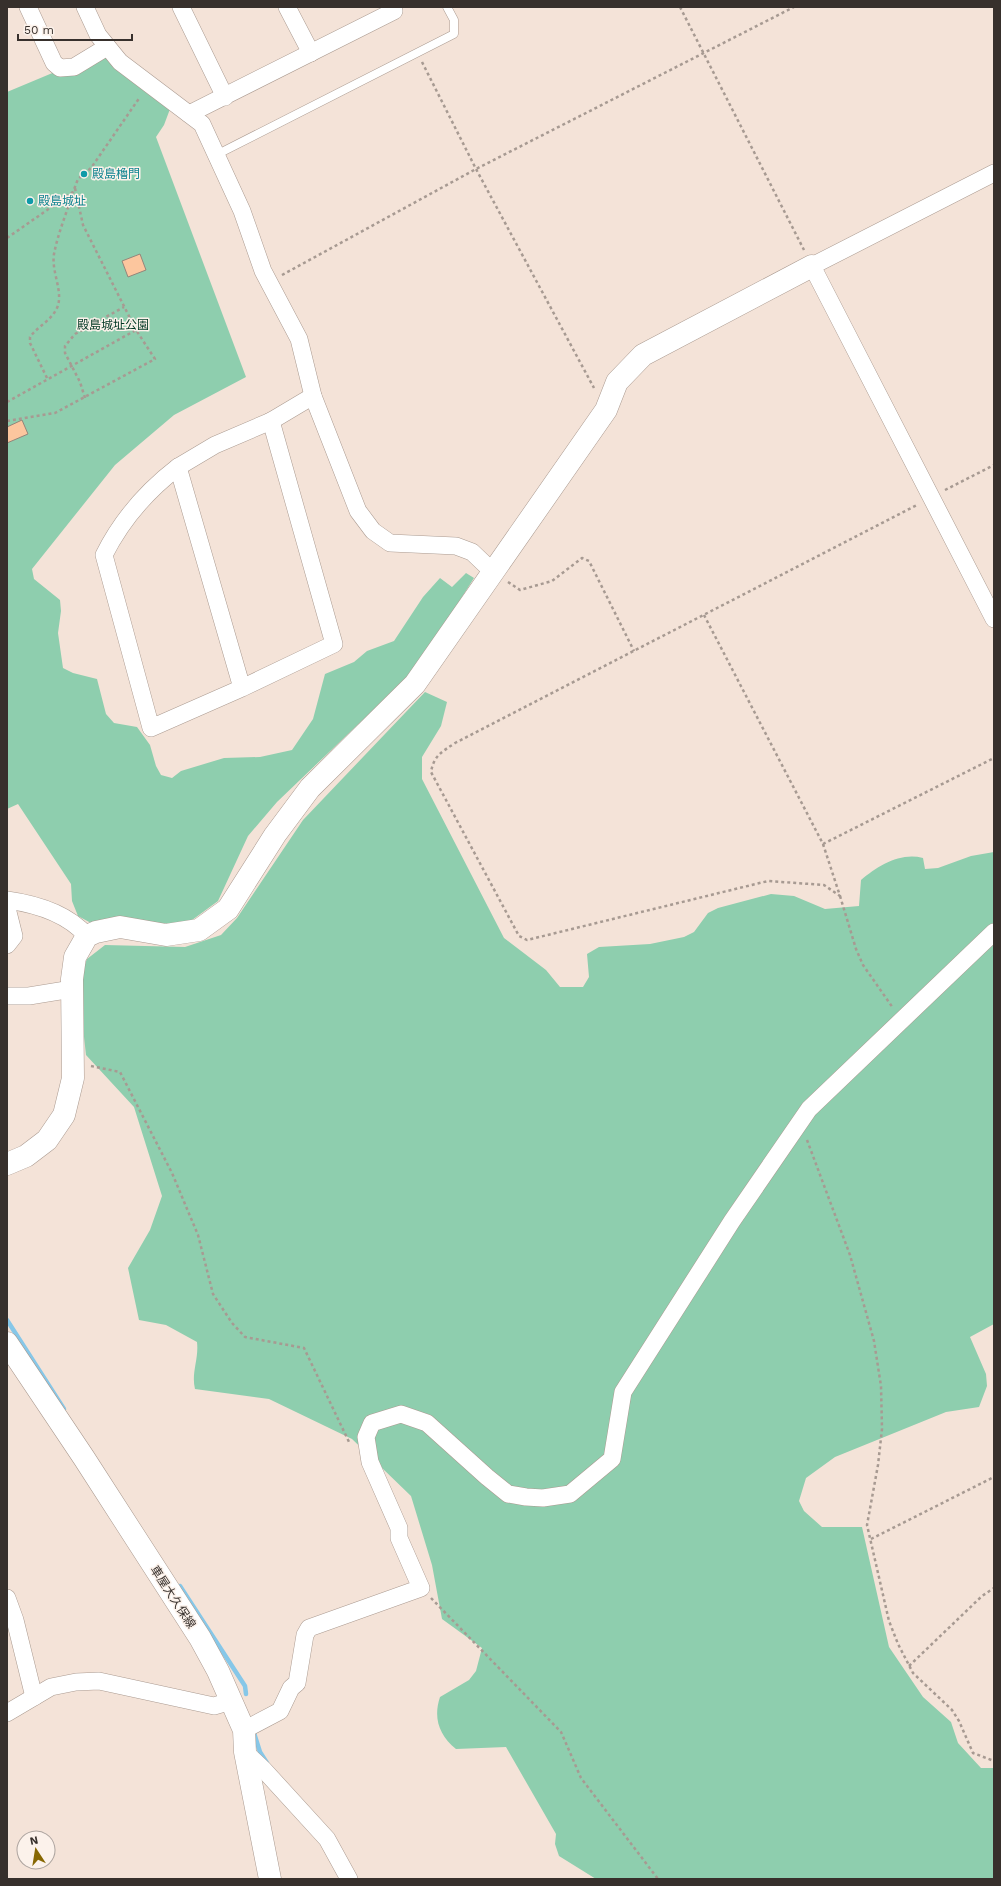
<svg xmlns="http://www.w3.org/2000/svg" width="1001" height="1886" font-family="'Work Sans','Noto Sans JP',sans-serif">
<style>
.green{fill:#8eceae}
.lines{fill:none;stroke-linecap:round;stroke-linejoin:round}
.stream{stroke:#86c7e8;stroke-width:4.5}
.building{fill:#fcc69e;stroke:#94857a}
.lane-casing{stroke:#ab9b91;stroke-width:9}
.street-casing{stroke:#ab9b91;stroke-width:18}
.secondary-casing{stroke:#ab9b91;stroke-width:23}
.path{stroke:#a79a92;stroke-width:2.5;stroke-dasharray:3 3;stroke-linecap:butt}
.lane{stroke:#fff;stroke-width:8}
.street{stroke:#fff;stroke-width:17}
.secondary{stroke:#fff;stroke-width:22}
.culture-dot{fill:#0f9aa8;stroke:#fcf2eb;stroke-width:1.5}
.labels{text-anchor:middle;dominant-baseline:central;stroke-width:3;stroke-linejoin:round;paint-order:stroke}
.culture-label{font-size:12px;fill:#0d838f;stroke:#fcf2eb;text-anchor:start}
.park-label{font-size:12px;fill:#003723;stroke:#fcf2eb}
.street-label{font-size:12px;fill:#37302c;stroke:#fcf2eb}
</style>
<rect width="100%" height="100%" fill="#f4e3d8"/>
<g class="green">
<path d="M105,51L170,109L164,125L156,137L246,377L174,415L115,465L32,569L34,579L60,600L61,611L58,633L63,668L73,673L97,679L106,714L114,723L137,727L150,745L156,766L161,775L172,778L181,771L224,758L260,757L292,750L313,719L325,674L354,662L367,651L394,641L423,597L440,578L452,587L466,573L474,578L417,668L277,802L248,836L218,901L188,923L170,929L91,923L78,916L72,901L71,884L18,804L7,809V92Z"/>
<path d="M425,692L447,702L441,726L422,757V779L504,938L546,970L560,987H583L589,977L587,954L599,947L650,944L684,937L694,932L708,913L718,908L771,894L794,896L825,909L859,906L861,880C878,866 900,852 923,858L925,869L938,868L971,856L994,852V1324L970,1337L986,1374L987,1386L979,1407L946,1412L835,1457L806,1478L799,1501L804,1511L822,1527H862L889,1647L923,1697L951,1722L958,1743L981,1768H994V1879H596L559,1856L555,1844L556,1834L506,1747L456,1749C439,1735 433,1718 440,1697L469,1680L476,1671L482,1648L442,1619L432,1565L411,1496L352,1439L269,1399L195,1389C191,1373 199,1359 197,1342L166,1325L139,1320L128,1268L150,1230L162,1196L134,1107L86,1055L78,982L87,959L105,945L185,947L221,935L237,918L303,820Z"/>
</g>
<g class="lines">
<g class="stream">
<path d="M7,1320L64,1409"/>
<path d="M180,1586L245,1686L246,1694"/>
<path d="M254,1733L260,1752L267,1763"/>
</g>
</g>
<g class="building">
<path d="M140,254L146,270L128,277L122,261Z"/>
<path d="M22,420L28,434L7,443V427Z"/>
</g>
<g class="lines">
<g class="lane-casing">
<path id="lane" d="M216,155L454,34V20L447,7"/>
</g>
<g class="street-casing">
<g id="street">
<path d="M28,7L54,63L60,68L74,67L107,47"/>
<path d="M85,7L98,35L120,62L202,124L242,211L263,271L299,339L313,396L358,511L373,531L390,543L456,546L472,552L493,572"/>
<path d="M181,7L225,97"/>
<path d="M287,7L311,53"/>
<path d="M189,114L394,11L392,7"/>
<path d="M994,173L812,266L994,619"/>
<path d="M178,467L215,445L271,421L313,396"/>
<path d="M242,688L178,467C148,490 121,521 104,555L151,728L242,688L334,644L271,421"/>
<path d="M7,900C36,904 67,913 87,936"/>
<path d="M7,908L14,936L7,945"/>
<path d="M7,996H29L72,989"/>
<path d="M7,1598L15,1620L34,1697"/>
<path d="M7,1713L51,1687L76,1682L99,1681L214,1706L231,1701"/>
<path d="M244,1730L280,1711L291,1688L297,1683L305,1635L309,1628L421,1588L399,1538V1528L370,1462L366,1437L372,1423L401,1414L427,1423L487,1477L508,1494L526,1497L543,1498L570,1494L612,1459L623,1392L732,1221L809,1109L994,932"/>
<path d="M245,1752L264,1770L327,1839L349,1879"/>
</g>
</g>
<g class="secondary-casing">
<g id="secondary">
<path d="M7,1164L26,1156L47,1140L64,1115L73,1078L72,979L75,957L87,936L96,932L120,927L166,935L199,930L228,909L275,835L310,788L415,684L606,410L617,382L643,355L812,266"/>
<path d="M7,1343L84,1458L200,1638L218,1671L244,1730L245,1752L270,1879"/>
</g>
</g>
<g class="path">
<path d="M680,7L804,250"/>
<path d="M422,62L476,169L594,388"/>
<path d="M7,238L73,192L78,179L91,168L140,97"/>
<path d="M282,275L476,169L794,7"/>
<path d="M47,378L30,343V337C38,326 51,321 57,308C64,292 51,272 54,254C58,233 67,212 73,192"/>
<path d="M85,398L80,382L65,353V346L75,334L124,307"/>
<path d="M7,402L136,330L83,225L75,188"/>
<path d="M7,421L55,413L155,359L136,330"/>
<path d="M945,490L994,465"/>
<path d="M508,582L520,590L552,581L582,558L589,561L634,651"/>
<path d="M704,615L823,844L994,758"/>
<path d="M823,844L840,896L824,885L768,881L527,940L519,936L431,772C434,755 442,752 455,743L917,505"/>
<path d="M840,896L856,949L863,965L893,1008"/>
<path d="M91,1066L120,1072L172,1173L198,1235L213,1294L232,1323L245,1337L304,1348L350,1444"/>
<path d="M807,1140L850,1255L874,1341L881,1386L882,1429L878,1465L867,1525L889,1621L898,1644L913,1673L952,1710L959,1721L973,1753L994,1761"/>
<path d="M871,1539L994,1477"/>
<path d="M431,1598L561,1732L581,1778L658,1879"/>
<path d="M909,1666L982,1596L994,1588"/>
</g>
<use href="#lane" class="lane"/>
<use href="#street" class="street"/>
<use href="#secondary" class="secondary"/>
</g>
<g class="culture-dot">
<circle cx="84" cy="174" r="4"/>
<circle cx="30" cy="201" r="4"/>
</g>
<g class="labels">
<g class="culture-label">
<text x="92" y="174">殿島櫓門</text>
<text x="38" y="201">殿島城址</text>
</g>
<g class="park-label">
<text x="113" y="325">殿島城址公園</text>
</g>
<g class="street-label">
<text transform="translate(173 1597) rotate(57)">車屋大久保線</text>
</g>
</g>
<rect width="1001" height="1886" fill="none" stroke="#37302c" stroke-width="16"/>
<g transform="translate(36 1850) rotate(348)"><circle r="19" fill="#fcf2eb" stroke="#ada49f"/>
<path d="M0-3L7 15L0 10L-7 15Z" fill="#876702"/>
<text y="-6" font-size="11" font-weight="bold" text-anchor="middle" fill="#37302c">N</text>
</g>
<path d="M18 34v6h114v-6" fill="none" stroke="#37302c" stroke-width="2"/>
<text x="24" y="34" font-size="12" fill="#37302c" stroke="#fcf2eb" stroke-width="3" paint-order="stroke">50 m</text>
</svg>
